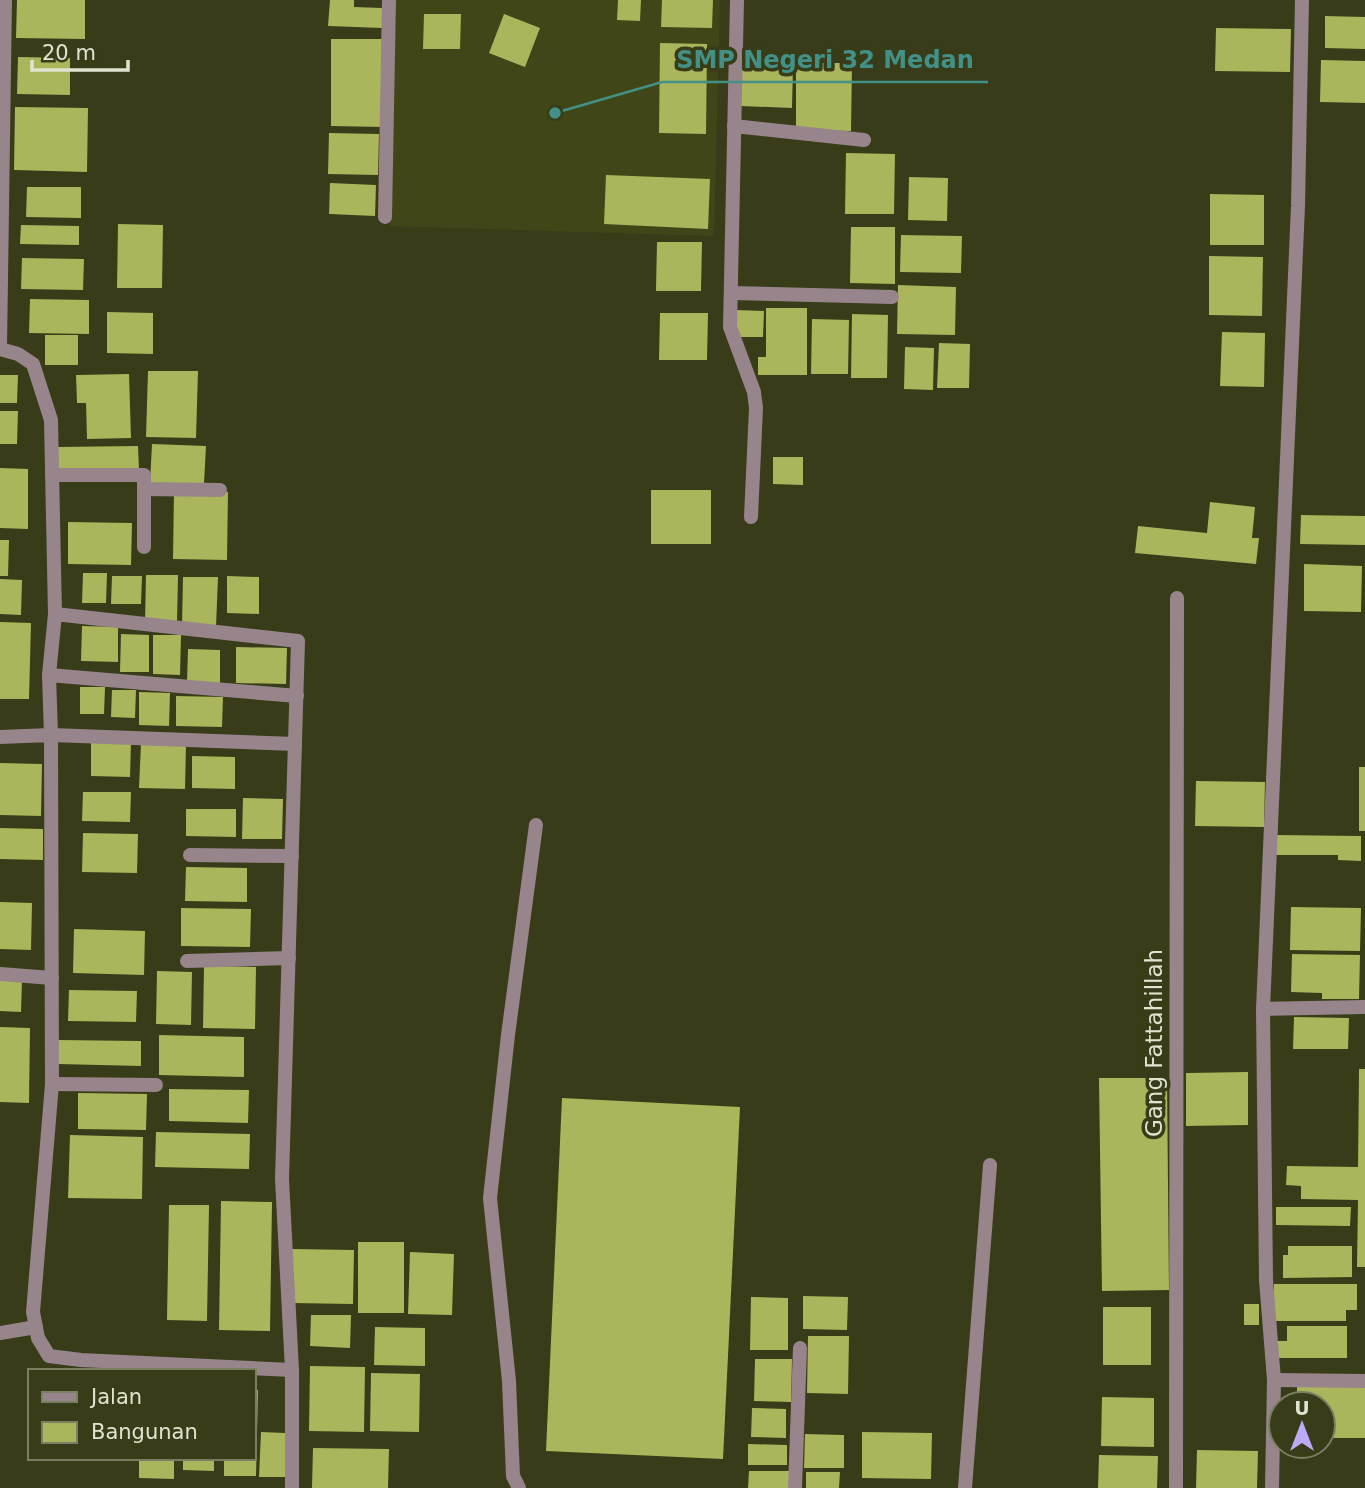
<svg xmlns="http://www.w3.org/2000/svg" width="1365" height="1488" font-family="'DejaVu Sans',sans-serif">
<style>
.built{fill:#414619}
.building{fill:#abb55b}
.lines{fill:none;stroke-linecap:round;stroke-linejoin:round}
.lane{stroke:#98858b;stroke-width:14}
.street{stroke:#98858b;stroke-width:14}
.labels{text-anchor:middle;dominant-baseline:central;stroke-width:7;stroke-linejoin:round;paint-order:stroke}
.street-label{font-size:23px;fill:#e0e3cf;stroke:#383c18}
.leader{fill:none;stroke:#439186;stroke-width:2.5}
.callout-dot{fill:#439186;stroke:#383c18;stroke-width:2.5}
.callout-label{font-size:24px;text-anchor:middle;font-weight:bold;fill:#439186;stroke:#383c18;stroke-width:7;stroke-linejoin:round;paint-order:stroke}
</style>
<rect width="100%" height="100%" fill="#383c18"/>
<path class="built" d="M396,0H720L714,236L390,226Z"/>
<g class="building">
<path d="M17,0H85V39L16,38Z"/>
<path d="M330,0H354V7L382,8V28L328,26Z"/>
<path d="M618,0H641L640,21L617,20Z"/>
<path d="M662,0H713L712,28L661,27Z"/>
<path d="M424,14H461L460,49H423Z"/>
<path d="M504,14L540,28L525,67L489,53Z"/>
<path d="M1325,16L1365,17V49L1325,48Z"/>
<path d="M1216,28L1291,29L1290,72L1215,71Z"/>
<path d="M331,39H383V127L331,126Z"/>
<path d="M660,43L707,44L706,134L659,133Z"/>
<path d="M18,57L70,58V95L17,94Z"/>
<path d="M1321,60L1365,61V103L1320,102Z"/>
<path d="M742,62L793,63L792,108L741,106Z"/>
<path d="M796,63H852L851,131L796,130Z"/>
<path d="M15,107L88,108L87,172L14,170Z"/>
<path d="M329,133L379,134L378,175L328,174Z"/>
<path d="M846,153L895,154L894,214H845Z"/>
<path d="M606,175L710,179L708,229L604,224Z"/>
<path d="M909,177L948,178L947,221L908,220Z"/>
<path d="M330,183L376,185L375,216L329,214Z"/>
<path d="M27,187H81V218L26,217Z"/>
<path d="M1210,194L1264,195V245H1210Z"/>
<path d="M118,224L163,225L162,288H117Z"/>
<path d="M21,225L79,226V245L20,244Z"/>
<path d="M851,227H895V284L850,283Z"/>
<path d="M901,235L962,236L961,273L900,272Z"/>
<path d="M657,242H702L701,291H656Z"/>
<path d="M1209,256L1263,257L1262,316L1209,315Z"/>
<path d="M22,258L84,259L83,290L21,289Z"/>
<path d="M898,285L956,287L955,335L897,334Z"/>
<path d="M30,299L89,300V334L29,333Z"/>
<path d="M766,308H807V375H758V357H766Z"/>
<path d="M735,310L764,311L763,337H735Z"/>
<path d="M107,312L153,313V354L107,353Z"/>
<path d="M660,313H708L707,360H659Z"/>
<path d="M852,314L888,315L887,378H851Z"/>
<path d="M812,319L849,320L848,374H811Z"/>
<path d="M1222,332L1265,333L1264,387L1220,386Z"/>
<rect x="45" y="335" width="33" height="30"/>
<path d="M939,343L970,344L969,388H937Z"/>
<path d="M905,347L934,348L933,390L904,389Z"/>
<path d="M148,371H198L196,438L146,437Z"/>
<path d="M129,374L131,438L87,439L86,403H77L76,375Z"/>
<path d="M0,375H18L17,403H0Z"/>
<path d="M0,411H18L17,444H0Z"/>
<path d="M152,444L206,446L204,484L150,483Z"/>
<path d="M138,446L139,470L58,471L57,447Z"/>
<path d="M773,457H803V485L773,484Z"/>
<path d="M0,468L28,469V529L0,528Z"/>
<rect x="651" y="490" width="60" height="54"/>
<path d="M174,491L228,492L227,560L173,559Z"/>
<path d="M1210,502L1255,507L1252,538H1259L1256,564L1135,553L1138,526L1207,533Z"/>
<path d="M1301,515L1365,516V545L1300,544Z"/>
<path d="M68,522L132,523L131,565L68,564Z"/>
<path d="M0,540H9L8,576H0Z"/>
<path d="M1304,564L1362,566L1361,612L1304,611Z"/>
<path d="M83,573H107L106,603H82Z"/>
<path d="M146,575H178L177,623H145Z"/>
<path d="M112,576H142L141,604H111Z"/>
<path d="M227,576L259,577V614L227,613Z"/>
<path d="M183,577H218L216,627H182Z"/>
<path d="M0,579L22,580L21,615L0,614Z"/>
<path d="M0,622L31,623L29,699H0Z"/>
<path d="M82,626L118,627V662L81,661Z"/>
<path d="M121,634L149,635V672H120Z"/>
<path d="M153,635H181L180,675L153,674Z"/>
<path d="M236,647L287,648L286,684L236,683Z"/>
<path d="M188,649L220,650V683L187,682Z"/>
<path d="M80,687H105L104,714H80Z"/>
<path d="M112,690H136L135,718L111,717Z"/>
<path d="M139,692L170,693L169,726L139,725Z"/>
<path d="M176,696L223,697L222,727L176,726Z"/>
<path d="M91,741L131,742L130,777L91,776Z"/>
<path d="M141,744L186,745L185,789L139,788Z"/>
<path d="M192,756L235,757V789L192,788Z"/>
<path d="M0,763L42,764L41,816L0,815Z"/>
<rect x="1359" y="767" width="6" height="64"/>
<path d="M1196,781L1265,782L1264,827L1195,826Z"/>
<path d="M83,792H131L130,822L82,821Z"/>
<path d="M243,798L283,799L282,839H242Z"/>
<path d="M186,809H236V837L186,836Z"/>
<path d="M0,828L43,829V860L0,859Z"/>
<path d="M83,833L138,834L137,873L82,872Z"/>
<path d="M1275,835L1361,836V861L1338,860V855H1275Z"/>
<path d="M186,867L247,868V902L185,901Z"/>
<path d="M0,902L32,903L31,950L0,949Z"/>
<path d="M1291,907L1361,908L1360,951L1290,950Z"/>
<path d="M181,908L251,909L250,947L181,946Z"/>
<path d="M74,929L145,931L144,975L73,973Z"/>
<path d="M1292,954L1360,955L1359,999H1322V993L1291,992Z"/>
<path d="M204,966L256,967L255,1029L203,1028Z"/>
<path d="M157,971L192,972L191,1025L156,1024Z"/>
<path d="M0,981H22L21,1012L0,1011Z"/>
<path d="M69,990L137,991L136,1022L68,1021Z"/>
<path d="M1294,1017L1349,1018L1348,1049H1293Z"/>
<path d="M0,1027L30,1028L29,1103L0,1102Z"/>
<path d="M159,1035L244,1037V1077L159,1075Z"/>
<path d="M58,1040L141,1041V1066L58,1064Z"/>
<path d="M1359,1069H1365V1267H1357L1358,1200L1301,1199V1186L1286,1185L1287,1166L1358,1167Z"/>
<path d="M1248,1072V1125L1186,1126V1073Z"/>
<path d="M1099,1078H1167L1169,1290L1102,1291Z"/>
<path d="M169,1089L249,1090L248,1123L169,1121Z"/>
<path d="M78,1093L147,1094L146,1130L78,1129Z"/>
<path d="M562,1098L740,1107L723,1459L546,1451Z"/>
<path d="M156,1132L250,1134L249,1169L155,1167Z"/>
<path d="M70,1135L143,1137L142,1199L68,1198Z"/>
<path d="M221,1201L272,1202L270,1331L219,1330Z"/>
<path d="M169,1205H209L207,1321L167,1320Z"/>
<path d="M1276,1207H1351L1350,1226L1276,1225Z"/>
<rect x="358" y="1242" width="46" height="71"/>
<path d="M1288,1246H1352V1277L1283,1278V1255H1288Z"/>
<path d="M292,1249L354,1250L353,1304L291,1303Z"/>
<path d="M410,1252L454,1254L452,1315L408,1314Z"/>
<path d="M1274,1284H1357V1310H1346V1321H1274Z"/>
<path d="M803,1296L848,1297L847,1330L803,1329Z"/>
<path d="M751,1297L788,1298V1350H750Z"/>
<rect x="1244" y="1304" width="15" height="21"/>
<rect x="1103" y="1307" width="48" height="58"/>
<path d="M311,1315H351L350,1348L310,1346Z"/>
<path d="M1287,1326H1347V1358H1274V1341H1287Z"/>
<path d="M375,1327L425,1328V1366L374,1365Z"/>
<path d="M808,1336H849L848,1394L807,1393Z"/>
<path d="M755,1359H792L791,1402L754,1401Z"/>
<path d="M310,1366L365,1367L364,1432L309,1431Z"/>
<path d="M371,1373L420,1374L419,1432L370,1431Z"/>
<path d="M1297,1385H1365V1438H1323V1404H1297Z"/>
<path d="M254,1390H258L256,1476H224V1458H254Z"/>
<path d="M1102,1397L1154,1398V1447L1101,1446Z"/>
<path d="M752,1408L786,1409V1438L751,1437Z"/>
<path d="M261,1432L285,1433V1477H259Z"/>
<path d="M862,1432L932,1433L931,1479L862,1478Z"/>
<path d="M805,1434L844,1435V1468H804Z"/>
<path d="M748,1444L787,1445V1465H748Z"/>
<path d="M313,1448L389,1449L388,1488H312Z"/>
<path d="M1197,1450L1258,1451L1257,1488H1196Z"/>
<path d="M1099,1455L1158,1456L1157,1488H1098Z"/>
<path d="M139,1458H174V1479L139,1478Z"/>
<path d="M183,1458H214V1471L183,1470Z"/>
<path d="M749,1471H789V1488H748Z"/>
<path d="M806,1472H840L839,1488H806Z"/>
</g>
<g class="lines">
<g class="lane">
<path d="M52,475H144V489L220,490"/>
<path d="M144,489V547"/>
<path d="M190,855L292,856"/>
<path d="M187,961L289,958"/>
<path d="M52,1084L156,1085"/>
<path d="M519,1488L513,1476L509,1381L490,1198L508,1035L536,825"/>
<path d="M965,1488L990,1165"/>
</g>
<g class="street">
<path d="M737,0L730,327L754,392L756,408L751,517"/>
<path d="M1302,0L1298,206L1263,1009L1365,1007"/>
<path d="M734,126L864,140"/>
<path d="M385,217L389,0"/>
<path d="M731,293L892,297"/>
<path d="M0,349L18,354L33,364L51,420L55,614L49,675L51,735L295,744"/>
<path d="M0,349L5,0"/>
<path d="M55,614L298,641L282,1179L292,1370V1488"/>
<path d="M49,675L297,696"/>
<path d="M0,737L51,735L52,1084L33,1312L38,1338L49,1356L81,1360L292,1370"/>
<path d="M0,974L52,978"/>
<path d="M1263,1009L1266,1280L1274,1380L1272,1488"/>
<path d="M0,1333L36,1327"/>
<path d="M1274,1380L1365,1381"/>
<path d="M795,1488L800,1348"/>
<path d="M1176,1488L1177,598"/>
</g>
</g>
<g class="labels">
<g class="street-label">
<text transform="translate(1154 1043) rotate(-90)">Gang Fattahillah</text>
</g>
</g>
<path class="leader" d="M555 113L662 82H988"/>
<circle class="callout-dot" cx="555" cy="113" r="7"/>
<g class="callout-label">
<text x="825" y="68">SMP Negeri 32 Medan</text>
</g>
<rect x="28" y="1369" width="228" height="91" fill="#383c18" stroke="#7b7f61" stroke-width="2"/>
<rect x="42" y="1392" width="35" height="10" fill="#98858b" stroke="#7b7f61" stroke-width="2"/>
<text x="91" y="1404" font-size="21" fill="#e0e3cf">Jalan</text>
<rect x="42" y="1422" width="35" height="21" fill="#abb55b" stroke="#7b7f61" stroke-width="2"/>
<text x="91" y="1439" font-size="21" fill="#e0e3cf">Bangunan</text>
<g transform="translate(1302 1425)"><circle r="33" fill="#383c18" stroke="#7b7f61" stroke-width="2"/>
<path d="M0-5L12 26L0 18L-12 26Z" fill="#bcaaf6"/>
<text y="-10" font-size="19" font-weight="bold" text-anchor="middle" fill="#e0e3cf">U</text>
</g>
<path d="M32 60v10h96v-10" fill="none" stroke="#e0e3cf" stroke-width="3.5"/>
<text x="42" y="60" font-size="21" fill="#e0e3cf" stroke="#383c18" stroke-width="5" paint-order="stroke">20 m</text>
</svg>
